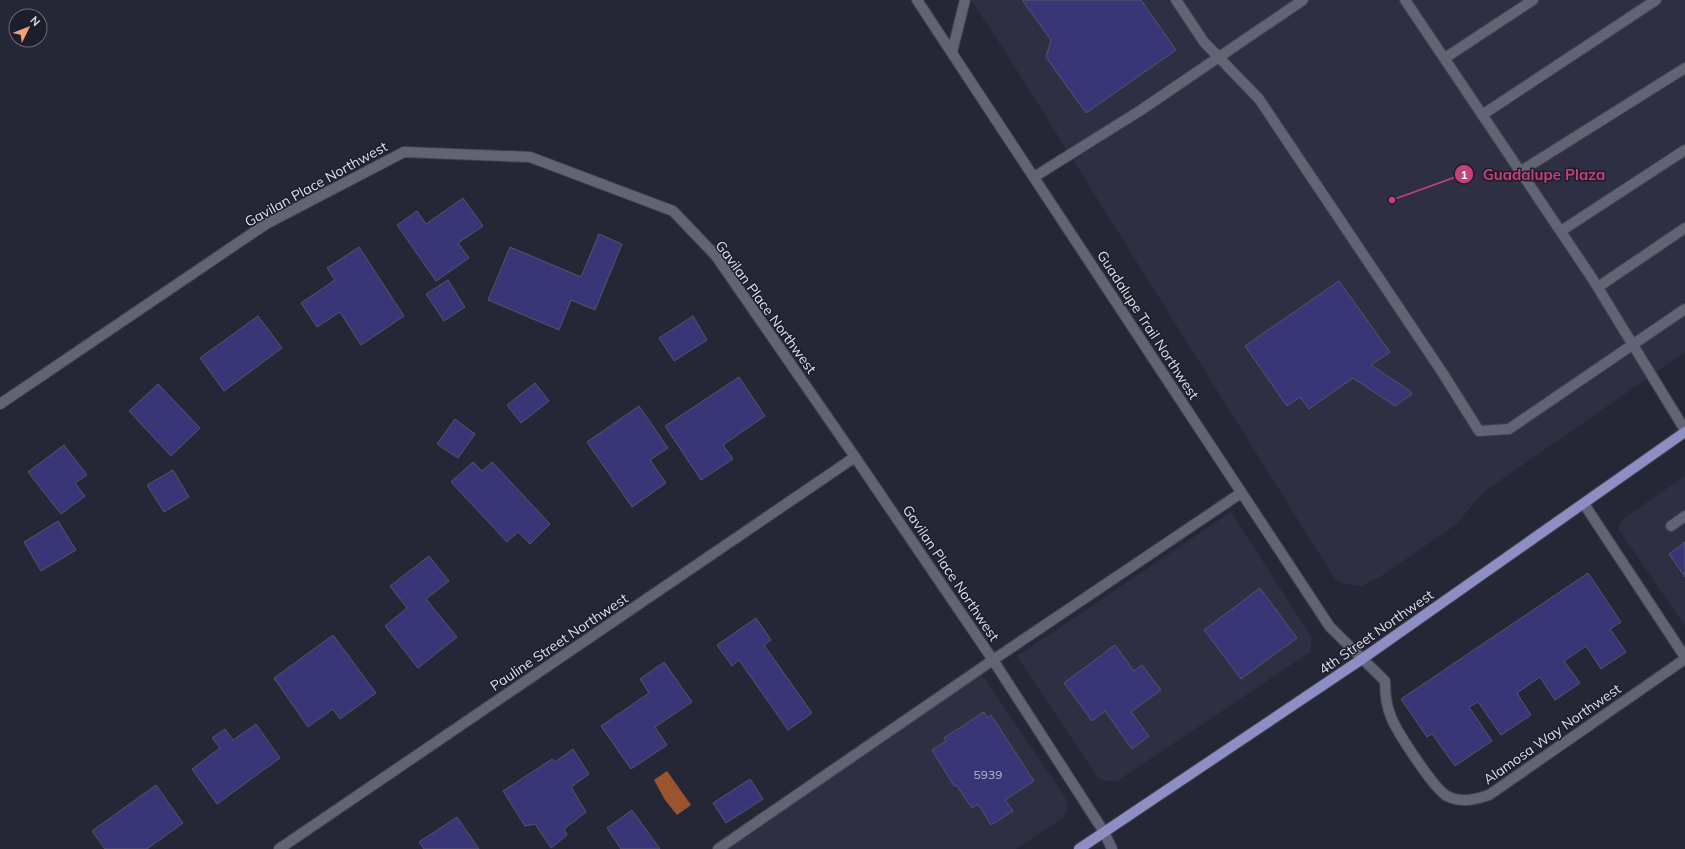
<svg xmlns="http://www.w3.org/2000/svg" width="1685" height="849" font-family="Mulish,sans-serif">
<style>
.built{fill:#2e2f43}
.water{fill:#9c542e}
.building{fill:#393677;stroke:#545667}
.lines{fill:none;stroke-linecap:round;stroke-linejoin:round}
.minor-casing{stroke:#41424e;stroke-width:12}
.major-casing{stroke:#41424e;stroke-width:12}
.minor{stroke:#626375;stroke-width:10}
.major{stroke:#8d8ec4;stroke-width:10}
.labels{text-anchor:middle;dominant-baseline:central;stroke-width:3;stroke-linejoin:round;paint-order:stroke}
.number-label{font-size:12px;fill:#b6b6cd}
.street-label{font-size:14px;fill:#dfe0ea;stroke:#1d1d2c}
.leader{fill:none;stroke:#c84078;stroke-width:1.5}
.callout-dot{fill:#c84078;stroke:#1d1d2c;stroke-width:1.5}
.mark-label{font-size:12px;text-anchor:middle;font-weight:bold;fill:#fff}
.callout-label{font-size:15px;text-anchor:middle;font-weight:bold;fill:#c84078;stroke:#1d1d2c;stroke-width:3;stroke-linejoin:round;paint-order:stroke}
</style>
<rect width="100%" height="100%" fill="#262736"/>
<g class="built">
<path d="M971,0H1685V352L1488,489L1476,500L1457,524L1381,576L1362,586L1345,584L1335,579L1003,48Z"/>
<path d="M1685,476V626L1618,528L1623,519Z"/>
<path d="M1231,512L1312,638L1310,652L1117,781H1109L1099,779L1017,656Z"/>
<path d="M981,673L1067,800V811L1064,817L1016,849H725Z"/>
</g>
<path class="water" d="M667,771L691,805L677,815L665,800L654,780Z"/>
<g class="building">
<path d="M1022,0H1141L1176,50L1086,113L1046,57L1051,40Z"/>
<path d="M463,198L483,226L458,243L469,258L436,281L397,225L417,211L426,224Z"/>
<path d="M599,234L622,244L595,310L571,300L559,330L488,300L510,247L581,277Z"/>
<path d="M359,247L404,316L361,345L340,312L317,327L301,303L335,280L327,268Z"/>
<path d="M448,280L465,307L444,321L426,294Z"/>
<path d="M1339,281L1390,352L1371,365L1410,391L1412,394L1395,406L1353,378L1309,409L1300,397L1287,406L1245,346Z"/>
<path d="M258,316L282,348L224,391L200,358Z"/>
<path d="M693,316L707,340L674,361L659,338Z"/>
<path d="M739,377L765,416L723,445L733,459L701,480L665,426Z"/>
<path d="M535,383L549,401L521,423L507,405Z"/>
<path d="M158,384L200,428L171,456L129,411Z"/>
<path d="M639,406L668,448L650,460L666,483L632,507L587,442Z"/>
<path d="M455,419L475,434L458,458L437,444Z"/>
<path d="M64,445L87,475L75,483L85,496L61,514L28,472Z"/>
<path d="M473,462L482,471L492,462L550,524L530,544L518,532L507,542L451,482Z"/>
<path d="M173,470L189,497L164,512L147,485Z"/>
<path d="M58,521L76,550L41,571L24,542Z"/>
<path d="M1685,542V577L1669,554Z"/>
<path d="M429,556L449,581L426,599L457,637L418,668L385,626L407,608L390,586Z"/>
<path d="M1588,573L1621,622L1610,629L1626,652L1601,669L1586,646L1564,661L1580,683L1555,700L1540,677L1517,693L1531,715L1501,735L1478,702L1469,707L1492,741L1455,766L1432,734L1427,737L1401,699Z"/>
<path d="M1260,588L1297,638L1241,679L1204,630Z"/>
<path d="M756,618L771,640L764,645L812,713L788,730L739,660L732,666L717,645Z"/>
<path d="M333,635L376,693L340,719L333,709L308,727L274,678Z"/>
<path d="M1115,645L1134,671L1142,665L1161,690L1131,712L1149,736L1132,749L1105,711L1092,721L1064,683Z"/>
<path d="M664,662L692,702L655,727L667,745L631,769L601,726L649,693L640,679Z"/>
<path d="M984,712L987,718L991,715L1034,781L1005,800L1013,811L991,825L978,804L972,808L956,785L954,786L932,750L946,741L944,738Z"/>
<path d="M256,724L280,758L217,804L192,769L220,748L212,738L225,729L233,740Z"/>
<path d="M573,749L589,774L571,787L586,812L564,829L567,835L551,848L535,824L525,826L503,791L552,759L555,762Z"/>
<path d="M750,779L763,799L726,823L713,803Z"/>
<path d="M156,785L183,823L147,849H105L92,831Z"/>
<path d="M632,810L660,849H621L607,828Z"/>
<path d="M457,817L479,849H424L419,842Z"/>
</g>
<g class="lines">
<g class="minor-casing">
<g id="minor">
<path d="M917,0L1330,627L1385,681C1385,693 1386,705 1391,717C1397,732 1434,789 1447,796C1461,803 1474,800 1489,795L1685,659"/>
<path d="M1176,0L1204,42L1259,99L1442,372L1479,431L1509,429L1685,309"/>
<path d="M1405,0L1592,278L1685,430"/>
<path d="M952,52L965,0"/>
<path d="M1445,58L1533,0"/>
<path d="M1482,115L1656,0"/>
<path d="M1521,171L1685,68"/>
<path d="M1034,177L1141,110L1303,0"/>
<path d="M1561,231L1685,150"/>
<path d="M1598,287L1685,228"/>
<path d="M0,404L266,224L404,152L530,157L673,211L716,256L855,457L993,660L1104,832L1112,849"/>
<path d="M1584,504L1685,657"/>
<path d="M1671,526L1685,516"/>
<path d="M279,849L855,457"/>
<path d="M718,849L993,660L1241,493"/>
</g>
</g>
<g class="major-casing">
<path id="major" d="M1079,849L1362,659L1685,432"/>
</g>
<use href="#minor" class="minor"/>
<use href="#major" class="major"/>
</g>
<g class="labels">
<g class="number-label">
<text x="988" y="774">5939</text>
</g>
<g class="street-label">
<text transform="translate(316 184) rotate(-29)">Gavilan Place Northwest</text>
<text transform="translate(766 307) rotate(54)">Gavilan Place Northwest</text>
<text transform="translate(1148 325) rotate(57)">Guadalupe Trail Northwest</text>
<text transform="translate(951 573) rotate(56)">Gavilan Place Northwest</text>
<text transform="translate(1376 632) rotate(-35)">4th Street Northwest</text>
<text transform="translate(559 642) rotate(-34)">Pauline Street Northwest</text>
<text transform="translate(1552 734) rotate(-35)">Alamosa Way Northwest</text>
</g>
</g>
<path class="leader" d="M1392 200L1464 174"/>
<g class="callout-dot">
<circle cx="1392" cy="200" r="4"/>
<circle cx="1464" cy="174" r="10"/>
</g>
<g class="mark-label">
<text x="1464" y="179">1</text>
</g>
<g class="callout-label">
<text x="1544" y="180">Guadalupe Plaza</text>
</g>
<g transform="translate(28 28) rotate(47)"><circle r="19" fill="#1d1d2c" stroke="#6b6b78"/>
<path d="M0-3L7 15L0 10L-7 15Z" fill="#f1a27b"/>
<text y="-6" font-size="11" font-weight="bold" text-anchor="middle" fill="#dfe0ea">N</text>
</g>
</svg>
